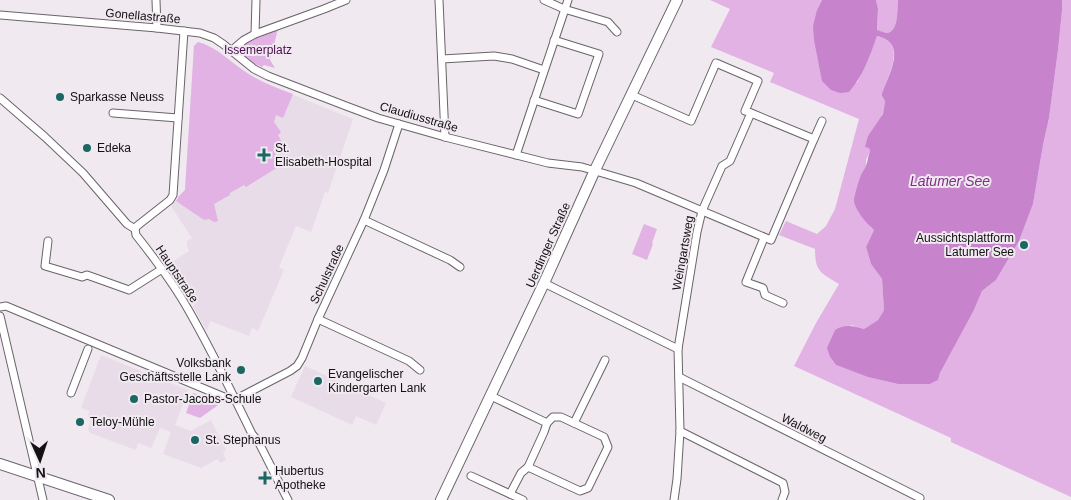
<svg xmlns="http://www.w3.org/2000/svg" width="1071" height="500" font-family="Helvetica,sans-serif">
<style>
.built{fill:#e8dce9}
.green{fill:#e2b2e5}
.water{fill:#c783cc}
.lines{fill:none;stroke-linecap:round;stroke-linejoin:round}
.street-casing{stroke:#6a646a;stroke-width:9}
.secondary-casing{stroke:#6a646a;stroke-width:12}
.street{stroke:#fff;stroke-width:7}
.secondary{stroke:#fff;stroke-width:10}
.poi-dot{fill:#1a6764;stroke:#f0e9f0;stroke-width:2}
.labels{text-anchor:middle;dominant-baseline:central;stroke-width:4;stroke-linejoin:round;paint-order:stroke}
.street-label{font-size:12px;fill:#131113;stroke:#f0e9f0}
.park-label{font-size:12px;fill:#4b0c50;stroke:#f0e9f0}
.poi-label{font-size:12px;fill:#131113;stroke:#f0e9f0;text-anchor:start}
.water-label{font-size:14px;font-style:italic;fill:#7f2e85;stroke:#f0e9f0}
</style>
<rect width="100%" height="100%" fill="#f0e9f0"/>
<g class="built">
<path d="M198,42L205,44L221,53L246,72L264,83L353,119L328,193L325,192L311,232L296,226L279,267L284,270L258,331L252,328L249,336L210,321L207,331L193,307L197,301L172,262L189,251L187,246V241L192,238L171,206L185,190L194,46Z"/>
<path d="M101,355L188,390L175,425L191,431L211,420L226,450L223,452L226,460L220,463L218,459L201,468L163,454L171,432L160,428L151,448L138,443L136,450L90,433L88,429L90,423L88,415L90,411L81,408Z"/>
<path d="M305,366L386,403L376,425L356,416L352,425L291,397Z"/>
</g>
<g class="green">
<path d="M710,0H822L817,10L857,83L861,73L868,60L877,36C907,43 889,73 882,93V96L885,101C884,105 884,109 883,113C878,128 865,131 870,151L866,160V167L870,227L874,230L866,247L871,264L882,279L884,310L878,320L864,329L851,325L830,357L836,365L869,377L898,384H930L938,380L940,373L974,310L982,291L996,280L1019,241L1033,204L1043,145L1049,118L1058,50L1062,11V0H1071V497L951,442V438L794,366L816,323L839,284C821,273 815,272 815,249L779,235L786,221L817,234L826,226L835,209L859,119L770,82L774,73L711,47L730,9Z"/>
<path d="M876,0H898C897,9 899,33 886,33C883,33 880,31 877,30L878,10Z"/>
<path d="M278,29L270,60L275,68L264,65L262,67L255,64L240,53C240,38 267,33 278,29Z"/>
<path d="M198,42C217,47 230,62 247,73C261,82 277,88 293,94L283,118L276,115L274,122L281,132L278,135L284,146L274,152L283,164L246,187L244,185L230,193V195L214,204L218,221L214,222L209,219L204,220L176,201L179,196L185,190L194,46Z"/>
<path d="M644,224L657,229L652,243L653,244L647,260L632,254Z"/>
<path d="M193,393L221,403L200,418L186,413Z"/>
</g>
<path class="water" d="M822,0H876L878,9L877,30C878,30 885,33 886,33C899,33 897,9 898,0H1062V11L1058,50L1049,118L1043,145L1033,204L1019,241L996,280L982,291L974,310L940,373L938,380L930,384H898L868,377L836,365L830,357L827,348L835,330C845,324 853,326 864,329L878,320L884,310L882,279L871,264L866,247L874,230C867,224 854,209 854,200C855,193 859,179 862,173C863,171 865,169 866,166C868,161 868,156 870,151L869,148L865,147L868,136L883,114L885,101L882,96V93C889,74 908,43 877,36C870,56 863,76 849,92L840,93L831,90L822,81L814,40L813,26L817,10Z"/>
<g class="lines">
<g class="street-casing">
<g id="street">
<path d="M156,0L157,28"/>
<path d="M439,0L445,137"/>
<path d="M544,0L564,9L608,22L617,32"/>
<path d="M0,15L157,28L200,33L214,38L223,44L254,69L268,76L346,106L378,118L445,137L548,163L582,167L636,183L771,240L814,139L751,113"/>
<path d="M255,34L324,9L346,0"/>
<path d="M231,51L244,40L255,34L256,0"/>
<path d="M442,59L494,56L512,59L544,70"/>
<path d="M632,95L691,121L716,63L758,81L745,111L751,113L730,161L722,166L702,211L697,232L678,349L680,431L677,479L674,500"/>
<path d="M0,98L45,137L83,173L127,224L135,229L136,235C155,259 174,284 189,311C212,351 232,393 252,434L258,441L288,500"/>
<path d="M534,100L578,114L599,54L554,40"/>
<path d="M113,113L178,118"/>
<path d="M814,139L822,121"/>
<path d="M516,155L568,0"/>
<path d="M364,220L450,260L460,267"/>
<path d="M135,229L137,226L170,200L173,195L184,31"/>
<path d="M764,238L746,282L763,288L765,295L783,303"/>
<path d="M48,241L45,266L82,277L87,275L129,290L162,269"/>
<path d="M544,283L678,349"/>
<path d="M0,307L6,306L224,397L236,399"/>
<path d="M0,316L43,500"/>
<path d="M318,319L409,361L420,370"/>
<path d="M679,377L920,498"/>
<path d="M71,393L88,349"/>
<path d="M491,396L547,423L544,432L528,467L521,473L510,494"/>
<path d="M236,399L290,371L297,366L302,358L318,319L364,220L384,170L399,124"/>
<path d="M574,423L605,360"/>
<path d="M680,431L783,483L785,492L782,500"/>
<path d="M528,467L580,491L588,488L608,447L604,437L561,417H553L547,423"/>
<path d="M471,476L523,500"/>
</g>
</g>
<g class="secondary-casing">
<g id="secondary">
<path d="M0,464L109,500"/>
<path d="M441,500L544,283L595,170L677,0"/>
</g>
</g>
<use href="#street" class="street"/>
<use href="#secondary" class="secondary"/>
</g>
<g class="poi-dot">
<circle cx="60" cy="97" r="5"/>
<circle cx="87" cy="148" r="5"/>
<path d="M261.5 147.5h5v5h5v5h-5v5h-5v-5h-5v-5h5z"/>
<circle cx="1024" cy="245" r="5"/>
<circle cx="241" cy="370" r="5"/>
<circle cx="318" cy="381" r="5"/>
<circle cx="134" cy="399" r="5"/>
<circle cx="80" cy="422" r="5"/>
<circle cx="195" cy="440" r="5"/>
<path d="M262.5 470.5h5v5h5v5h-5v5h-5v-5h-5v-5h5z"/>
</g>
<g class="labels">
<g class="street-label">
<text transform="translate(143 16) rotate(5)">Gonellastraße</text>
<text transform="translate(419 117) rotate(16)">Claudiusstraße</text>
<text transform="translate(548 245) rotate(-66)">Uerdinger Straße</text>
<text transform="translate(683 253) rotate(-80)">Weingartsweg</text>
<text transform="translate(177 274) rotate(56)">Hauptstraße</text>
<text transform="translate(327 274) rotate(-65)">Schulstraße</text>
<text transform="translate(804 428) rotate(27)">Waldweg</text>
</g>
<g class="park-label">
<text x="258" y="50">Issemerplatz</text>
</g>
<g class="poi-label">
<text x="70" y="97">Sparkasse Neuss</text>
<text x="97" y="148">Edeka</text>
<text x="275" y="148">St.<tspan x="275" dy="14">Elisabeth-Hospital</tspan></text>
<text x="1014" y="238" text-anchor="end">Aussichtsplattform<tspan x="1014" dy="14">Latumer See</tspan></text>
<text x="231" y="363" text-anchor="end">Volksbank<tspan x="231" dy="14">Geschäftsstelle Lank</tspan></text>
<text x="328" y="374">Evangelischer<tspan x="328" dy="14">Kindergarten Lank</tspan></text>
<text x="144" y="399">Pastor-Jacobs-Schule</text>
<text x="90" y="422">Teloy-Mühle</text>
<text x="205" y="440">St. Stephanus</text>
<text x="275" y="471">Hubertus<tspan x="275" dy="14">Apotheke</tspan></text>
</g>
<g class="water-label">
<text x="950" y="181">Latumer See</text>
</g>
</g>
<g transform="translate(40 460) rotate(177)" stroke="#f0e9f0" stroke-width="4" paint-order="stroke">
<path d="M0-4L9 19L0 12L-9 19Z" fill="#131113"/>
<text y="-8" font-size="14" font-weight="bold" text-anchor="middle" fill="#131113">N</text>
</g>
</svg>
